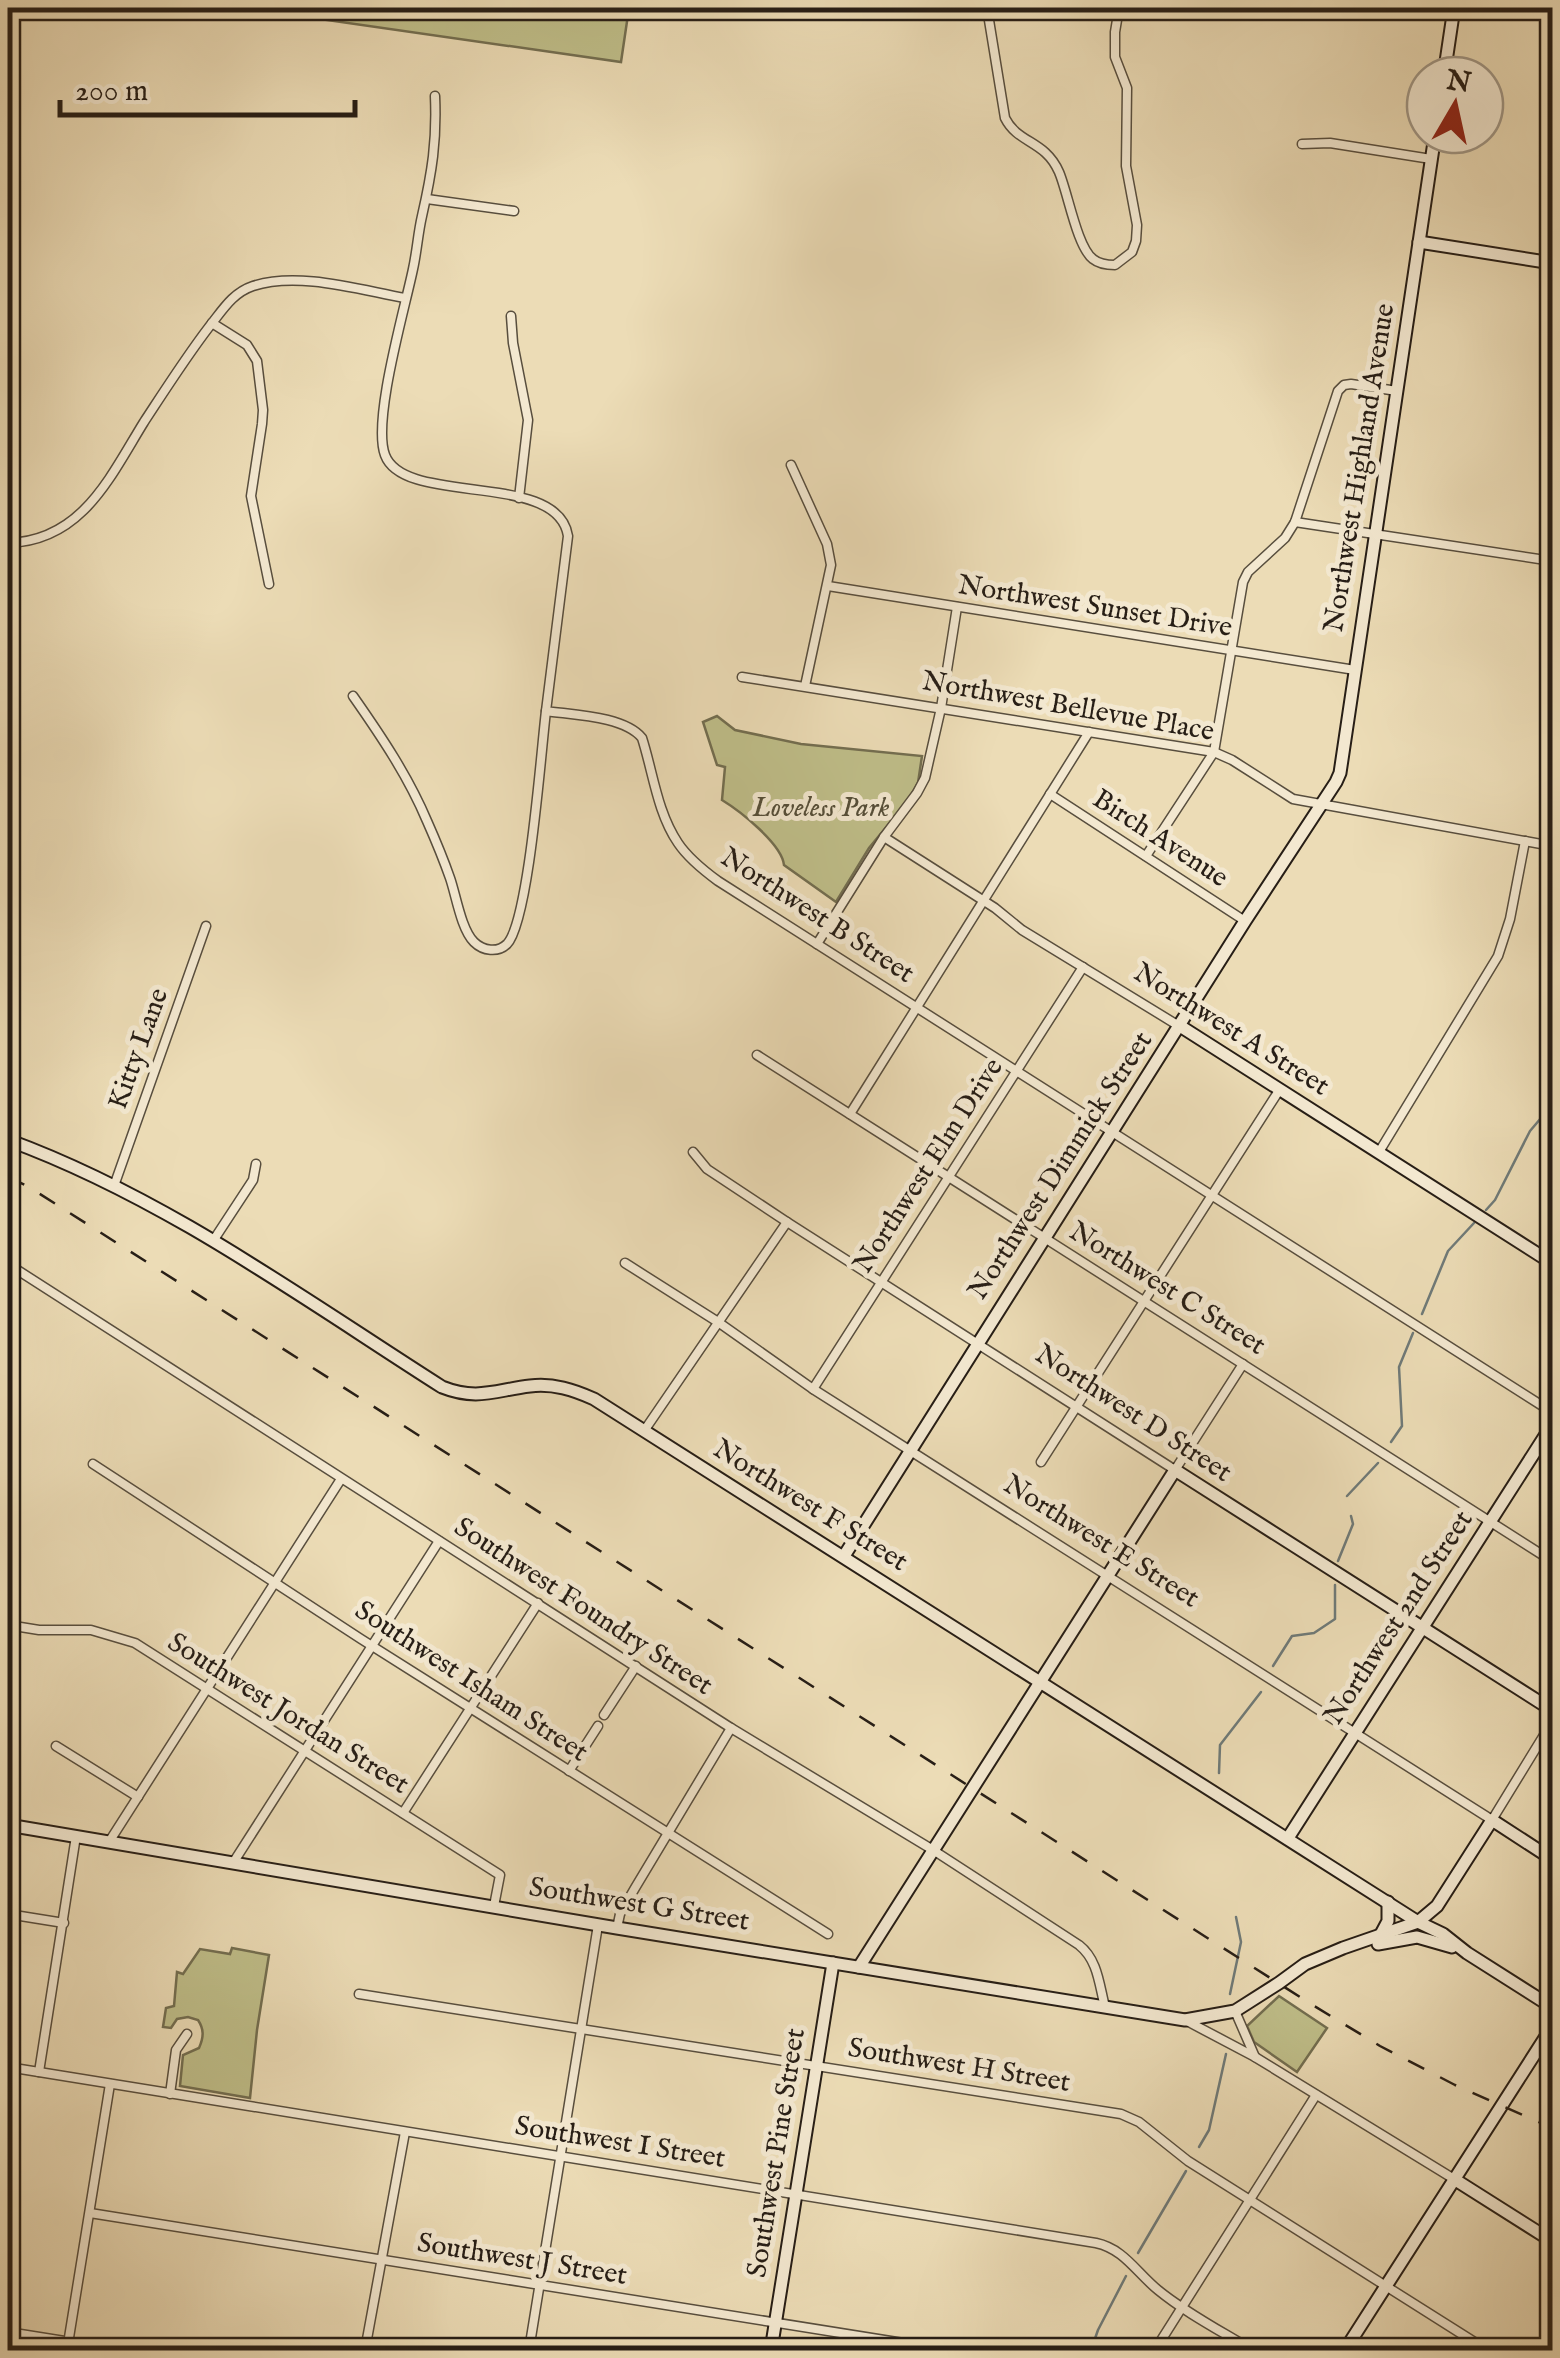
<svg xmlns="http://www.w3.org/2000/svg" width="1560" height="2358" font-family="'IM FELL English',serif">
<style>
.green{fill:#bfbe89;stroke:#736e50;stroke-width:2.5}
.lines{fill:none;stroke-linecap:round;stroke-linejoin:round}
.stream{stroke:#6f7a78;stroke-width:2.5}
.street-casing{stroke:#584e3e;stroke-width:11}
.secondary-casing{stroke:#271e16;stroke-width:15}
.street{stroke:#f3e8d0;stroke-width:8}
.secondary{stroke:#f3e8d0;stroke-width:11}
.rail{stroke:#271e16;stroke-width:2.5;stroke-dasharray:18 18;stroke-linecap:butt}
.labels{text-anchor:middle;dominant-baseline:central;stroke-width:10;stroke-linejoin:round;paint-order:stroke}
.street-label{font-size:28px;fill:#271e16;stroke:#f3e8d0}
.park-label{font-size:28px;font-style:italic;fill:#554e38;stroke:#f3e8d0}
</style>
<rect width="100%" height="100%" fill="#ecdcb6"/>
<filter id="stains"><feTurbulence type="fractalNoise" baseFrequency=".002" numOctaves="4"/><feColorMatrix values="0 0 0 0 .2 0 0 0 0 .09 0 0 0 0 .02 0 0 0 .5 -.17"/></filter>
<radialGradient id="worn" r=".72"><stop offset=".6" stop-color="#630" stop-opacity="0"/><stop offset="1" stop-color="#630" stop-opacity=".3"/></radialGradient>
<g class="green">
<path d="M243,8H629L621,62Z"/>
<path d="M717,716L735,730L801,744L922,756L918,783L907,802L869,848L836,902L784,865C782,844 740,811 722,800L725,767L717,765L703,722Z"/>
<path d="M232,1948L269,1955L257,2030L250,2098L180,2086L183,2055L199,2048C204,2037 204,2029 198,2020L188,2017L177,2019L171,2028L163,2027L166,2008L174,2006L177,1972L183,1974L200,1949L230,1954Z"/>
<path d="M1279,1996L1327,2028L1297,2072L1254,2042L1247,2026Z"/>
</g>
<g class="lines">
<g class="stream">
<path d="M1486,1210L1495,1200L1530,1131L1552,1105"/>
<path d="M1422,1314L1448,1251L1474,1223"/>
<path d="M1391,1442L1402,1426L1399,1367L1413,1333"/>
<path d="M1347,1496L1378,1463"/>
<path d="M1338,1561L1353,1524L1351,1516"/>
<path d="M1273,1666L1292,1636L1314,1633L1335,1619V1585"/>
<path d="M1219,1773L1220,1745L1261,1692"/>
<path d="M1230,1994L1241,1942L1236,1917"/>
<path d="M1199,2147L1209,2130L1226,2054"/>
<path d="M1138,2253L1186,2171"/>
<path d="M1091,2350L1098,2330L1126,2276"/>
</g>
<g class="street-casing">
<g id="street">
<path d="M987,8L1005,118C1018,144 1045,140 1059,172C1068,193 1077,247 1093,259C1099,264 1107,265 1115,265L1132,252L1136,241L1137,225L1126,166L1127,88L1115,57V32L1119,8"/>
<path d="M435,96C437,141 432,172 422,216C418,233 417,251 413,269C405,308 372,421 385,455C404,507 558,470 568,536L546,711C573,715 624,716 642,738C653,772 657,812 678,843C688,858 703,870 718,881L1552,1412"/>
<path d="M1302,144L1330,143L1431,159"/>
<path d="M427,199L514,211"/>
<path d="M511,316L513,343L528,420L519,498"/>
<path d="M212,323L247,345L257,361L263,410L262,424L251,496L269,584"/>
<path d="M791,465L827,544L831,565L805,686"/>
<path d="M1295,522L1552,561"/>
<path d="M8,543C82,541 110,477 144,422C165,390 186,357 209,327C222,311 232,293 253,286C298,271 360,290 405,298"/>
<path d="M828,586L1355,670"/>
<path d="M742,677L1214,752L1232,760L1293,799L1552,846"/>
<path d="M353,696C381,736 408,776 427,821C435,839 443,858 450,878C456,895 461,929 474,942C483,951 498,953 507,944C529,921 541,751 546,711"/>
<path d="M1050,794L1245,921"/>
<path d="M884,837L995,908L1022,930L1179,1026"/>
<path d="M1146,856L1214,752L1243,582L1248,572L1285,538L1295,522L1338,391L1344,385L1351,384L1397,391"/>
<path d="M817,944L884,837L917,793L925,778L941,708L957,607"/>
<path d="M757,1055L1552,1561"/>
<path d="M850,1114L1089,732"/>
<path d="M693,1152L707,1169L787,1222L1175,1470L1243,1364"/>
<path d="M1379,1152L1498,956L1510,919L1525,841"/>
<path d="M114,1186L206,926"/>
<path d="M213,1241L253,1180L256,1164"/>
<path d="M625,1263L718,1322L813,1389L1492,1820L1552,1722"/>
<path d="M8,1264L731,1728L933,1850L1079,1945C1098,1960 1099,1984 1105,2007"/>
<path d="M813,1389L1083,967"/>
<path d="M644,1431L787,1222"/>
<path d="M1041,1462L1280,1089"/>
<path d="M93,1464L361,1639L828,1934"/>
<path d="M8,1625L39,1630H91L135,1643L500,1875L494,1906"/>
<path d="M604,1715L636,1666"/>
<path d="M56,1746L138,1797"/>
<path d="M569,1771L598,1726"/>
<path d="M403,1813L538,1603"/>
<path d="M109,1842L341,1479"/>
<path d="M233,1863L439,1541"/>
<path d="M8,1914L64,1923"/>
<path d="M617,1928L620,1914L635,1888L731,1728"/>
<path d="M359,1994L1121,2114L1139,2122L1188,2161L1487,2350"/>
<path d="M1235,2011L1255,2057"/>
<path d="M1185,2020L1255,2057L1454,2179"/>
<path d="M8,2067L1096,2243C1124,2249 1136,2272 1158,2290C1186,2313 1221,2331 1252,2350"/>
<path d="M39,2072L76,1836"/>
<path d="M170,2094L176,2050L187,2034"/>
<path d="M90,2213L947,2350"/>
<path d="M8,2332L121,2350"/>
<path d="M67,2350L110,2084"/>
<path d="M365,2350L405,2132"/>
<path d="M529,2350L598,1925"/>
<path d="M1155,2350L1316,2095"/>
<path d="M1539,2350L1552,2330"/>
</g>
</g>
<g class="secondary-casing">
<g id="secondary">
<path d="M1444,75L1454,8"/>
<path d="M1419,242L1552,263"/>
<path d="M1180,1026L1552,1263"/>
<path d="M8,1140C164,1197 302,1298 442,1387C477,1401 496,1390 530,1386C553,1383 574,1390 594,1399L1418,1922L1443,1934L1467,1953L1552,2007"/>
<path d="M844,1556L1245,921L1336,782L1340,773L1435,135"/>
<path d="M8,1825L617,1928L1185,2020L1235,2011L1279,1983L1305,1964L1343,1948L1418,1922L1437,1906L1492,1820L1552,1859"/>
<path d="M1288,1838L1552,1425"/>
<path d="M1380,1936L1388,1921V1902"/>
<path d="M1378,1944L1417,1937L1452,1947"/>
<path d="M859,1967L1175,1470L1552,1710"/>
<path d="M1454,2179L1552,2241"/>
<path d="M771,2350L833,1963"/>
<path d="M1345,2350L1552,2027"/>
</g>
</g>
<use href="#street" class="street"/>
<use href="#secondary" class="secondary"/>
<path class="rail" d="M8,1177L29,1187L1311,2004L1380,2046L1455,2085L1552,2128"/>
</g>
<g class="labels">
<g class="street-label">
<text transform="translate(1360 468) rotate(-81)">Northwest Highland Avenue</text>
<text transform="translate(1095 607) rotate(9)">Northwest Sunset Drive</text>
<text transform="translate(1068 707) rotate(10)">Northwest Bellevue Place</text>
<text transform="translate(1160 839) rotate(33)">Birch Avenue</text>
<text transform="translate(817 916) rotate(33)">Northwest B Street</text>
<text transform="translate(1231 1030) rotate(32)">Northwest A Street</text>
<text transform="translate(139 1049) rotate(-70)">Kitty Lane</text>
<text transform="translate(929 1166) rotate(-57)">Northwest Elm Drive</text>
<text transform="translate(1061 1166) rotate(-57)">Northwest Dimmick Street</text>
<text transform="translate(1167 1289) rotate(32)">Northwest C Street</text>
<text transform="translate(1133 1414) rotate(33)">Northwest D Street</text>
<text transform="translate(810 1506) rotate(32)">Northwest F Street</text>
<text transform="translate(1101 1542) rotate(32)">Northwest E Street</text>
<text transform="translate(583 1607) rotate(33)">Southwest Foundry Street</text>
<text transform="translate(1399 1618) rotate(-57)">Northwest 2nd Street</text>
<text transform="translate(471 1682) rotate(33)">Southwest Isham Street</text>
<text transform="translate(288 1714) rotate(32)">Southwest Jordan Street</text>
<text transform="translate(639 1905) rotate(9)">Southwest G Street</text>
<text transform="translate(959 2066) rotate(9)">Southwest H Street</text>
<text transform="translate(620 2143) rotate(9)">Southwest I Street</text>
<text transform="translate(777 2153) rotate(-81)">Southwest Pine Street</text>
<text transform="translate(522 2260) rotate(9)">Southwest J Street</text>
</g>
<g class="park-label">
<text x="821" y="808">Loveless Park</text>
</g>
</g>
<rect width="1560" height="2358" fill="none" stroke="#ecdcb6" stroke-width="40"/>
<rect x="10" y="10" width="1540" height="2338" fill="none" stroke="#271e16" stroke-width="5"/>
<rect x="20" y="20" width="1520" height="2318" fill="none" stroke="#271e16" stroke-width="2.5"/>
<g transform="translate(1455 105) rotate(9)"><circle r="48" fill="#f3e8d0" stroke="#a19786" stroke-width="2.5"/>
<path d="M0-8L18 38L0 25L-18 38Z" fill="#8f2418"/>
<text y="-15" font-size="28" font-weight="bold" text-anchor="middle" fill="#271e16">N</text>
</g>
<path d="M60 100v15h295v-15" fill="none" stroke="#271e16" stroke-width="5"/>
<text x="75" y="100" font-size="30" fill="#271e16" stroke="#f3e8d0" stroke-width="8" paint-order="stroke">200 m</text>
<rect width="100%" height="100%" filter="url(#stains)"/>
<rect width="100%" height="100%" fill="url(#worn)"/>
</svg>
